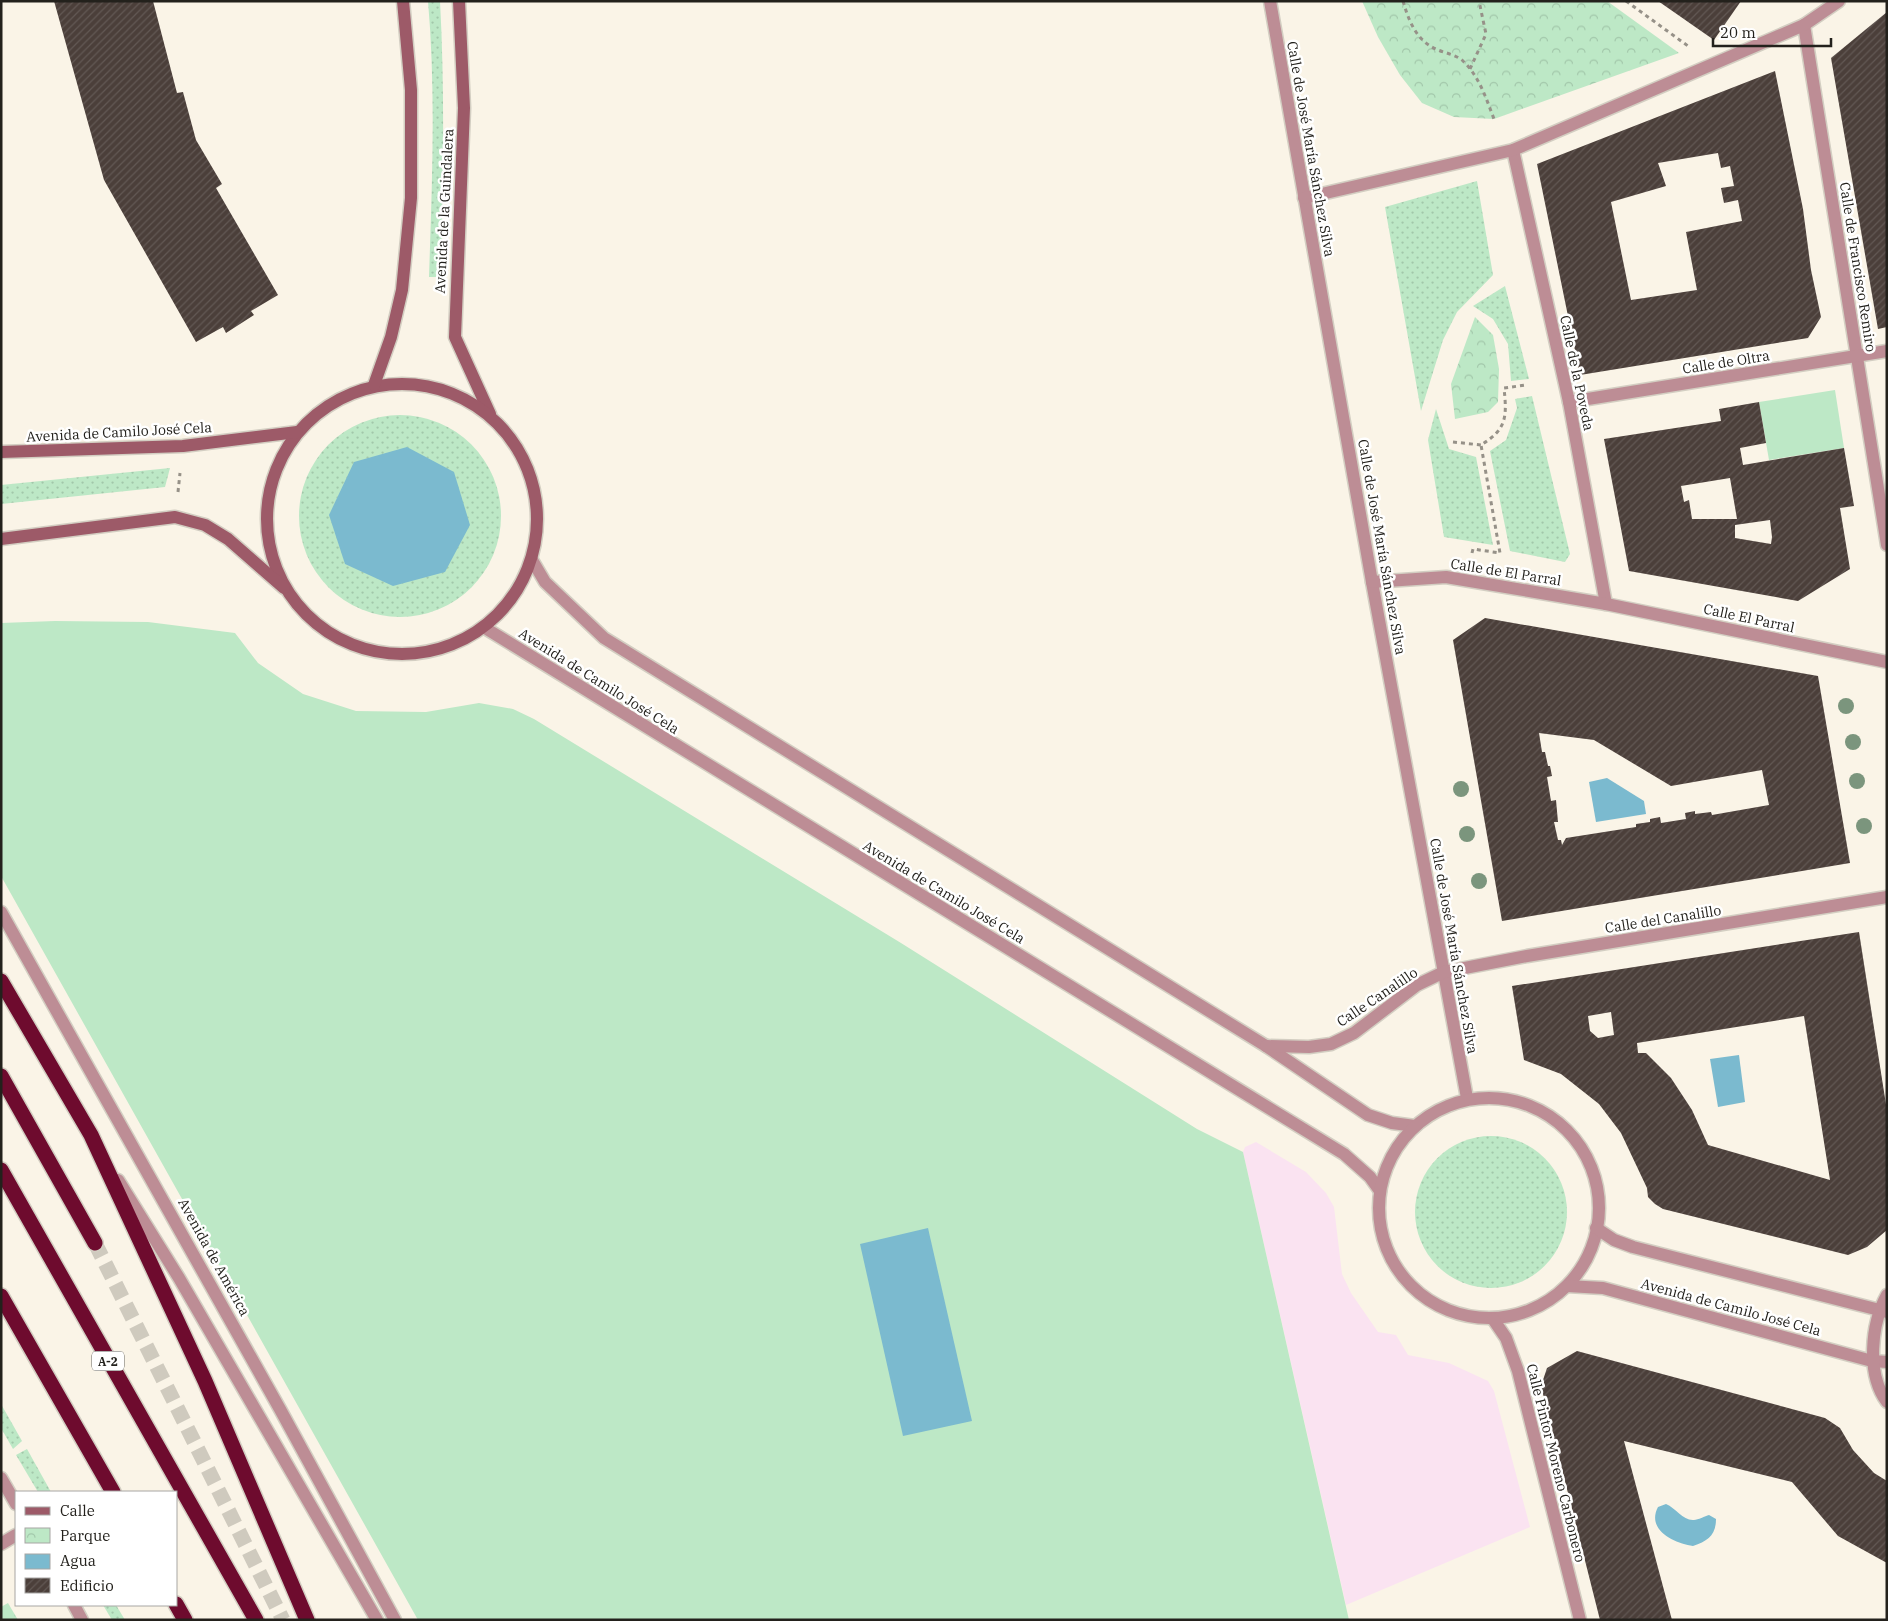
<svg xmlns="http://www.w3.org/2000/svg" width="1888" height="1621" font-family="'IBM Plex Serif',serif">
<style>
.medical{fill:#fae3f1}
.grass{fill:#bde8c6}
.park{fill:url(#park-crowns)}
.garden{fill:url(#garden-dots)}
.water{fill:#7bbacf}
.building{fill:url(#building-hatch);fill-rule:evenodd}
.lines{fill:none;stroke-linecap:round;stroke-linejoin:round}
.highway-tunnel{stroke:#cfcabe;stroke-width:15;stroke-dasharray:15 8;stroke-linecap:butt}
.lane-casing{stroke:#d3cec2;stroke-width:15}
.street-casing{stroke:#d3cec2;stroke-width:15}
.secondary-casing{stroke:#d3cec2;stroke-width:15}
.highway-casing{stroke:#d3cec2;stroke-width:18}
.path{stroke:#969188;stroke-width:3;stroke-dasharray:4 4;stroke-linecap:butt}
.lane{stroke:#bd8d95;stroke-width:12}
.street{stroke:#bd8d95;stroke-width:12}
.secondary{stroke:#9d5a68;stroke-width:12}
.highway{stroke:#6e0b2e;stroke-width:15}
.tree{fill:#7b957d}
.labels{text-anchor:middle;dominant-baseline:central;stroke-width:5;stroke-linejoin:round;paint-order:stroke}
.shield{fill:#fff;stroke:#656460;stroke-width:1}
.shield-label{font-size:12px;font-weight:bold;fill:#23211c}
.street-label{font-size:14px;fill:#23211c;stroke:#fff}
</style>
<defs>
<pattern id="park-crowns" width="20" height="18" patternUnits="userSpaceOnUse" patternTransform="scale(1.25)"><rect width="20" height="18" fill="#bde8c6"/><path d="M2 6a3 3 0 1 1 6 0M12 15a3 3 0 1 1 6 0" fill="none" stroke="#a2c7aa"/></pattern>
<pattern id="garden-dots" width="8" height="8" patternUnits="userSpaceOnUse" patternTransform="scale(1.25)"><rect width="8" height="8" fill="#bde8c6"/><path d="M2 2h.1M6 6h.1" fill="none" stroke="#a2c7aa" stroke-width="1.8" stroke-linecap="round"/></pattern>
<pattern id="building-hatch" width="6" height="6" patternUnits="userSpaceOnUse" patternTransform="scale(1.25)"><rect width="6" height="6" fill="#4b3f3a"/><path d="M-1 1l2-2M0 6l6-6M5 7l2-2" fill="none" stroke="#625854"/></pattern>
</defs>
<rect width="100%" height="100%" fill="#faf4e7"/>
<path class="medical" d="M1256,1142L1306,1172L1326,1193L1334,1207L1342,1274L1351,1293L1378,1332L1396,1335L1408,1355L1449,1363L1488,1381L1494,1391L1530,1527L1346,1605L1243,1152L1245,1147Z"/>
<g class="grass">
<path d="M1835,390L1844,448L1769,460L1759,402Z"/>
<path d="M55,621L148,622L235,633L258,663L303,694L356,711L426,712L479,703L513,709L534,719L901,943L1197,1129L1243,1152L1349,1620H418L1,876V623Z"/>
</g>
<g class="park">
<path d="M1362,1H1607L1679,53L1494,119L1454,117L1422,103L1400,75L1378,37Z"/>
<path d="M1475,317L1493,335L1499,369L1498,402L1488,412L1455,419L1451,384Z"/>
<path d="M8,1603L18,1620H1V1607Z"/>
</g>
<g class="garden">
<path d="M428,1H440C445,93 443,185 441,277H429C432,185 436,93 428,1Z"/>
<path d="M1477,181L1493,275L1457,312L1443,340L1421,411L1385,207Z"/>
<path d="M1505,286L1529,379L1511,381L1508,344L1493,319L1473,306Z"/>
<path d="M1532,396L1570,554L1565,562L1510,551L1490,451L1506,440L1517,408L1515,399Z"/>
<path d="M1436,409L1449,449L1476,457L1493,545L1444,537L1428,440Z"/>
<circle cx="400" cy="516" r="101"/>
<path d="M170,468L165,487L1,504V485Z"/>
<circle cx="1491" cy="1212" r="76"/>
<path d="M1,1404L22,1441L13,1449L1,1428Z"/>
<path d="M27,1449L51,1492H38L16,1455Z"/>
<path d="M103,1605H116L125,1620H112Z"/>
</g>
<g class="water">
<path d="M407,447L454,472L470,525L445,572L393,586L345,564L329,515L354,462Z"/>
<path d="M1607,778L1644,801L1646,814L1596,822L1589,782Z"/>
<path d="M1739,1055L1745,1102L1718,1107L1710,1059Z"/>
<path d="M928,1228L972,1421L903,1436L860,1244Z"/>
<path d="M1666,1504C1676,1508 1683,1521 1694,1520C1698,1520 1705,1516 1709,1515L1716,1519C1716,1535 1708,1541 1693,1546C1674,1543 1646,1530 1658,1507Z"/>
</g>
<g class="building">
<path d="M54,1H153L177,93L183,92L196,140L222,184L216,188L278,295L251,311L254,315L226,333L223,327L196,342L104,180Z"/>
<path d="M1658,1H1741L1714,40Z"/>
<path d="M1887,12V327L1878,329L1831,58Z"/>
<path d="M1775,71L1803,209L1811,270L1821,317L1808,338L1580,375L1537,164ZM1718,153L1721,168L1730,166L1734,186L1721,188L1724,203L1738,200L1742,221L1686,232L1697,290L1631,300L1611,202L1666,186L1658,163Z"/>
<path d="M1759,402L1766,443L1740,448L1743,465L1844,448L1854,506L1840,508L1850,569L1798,601L1629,571L1604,439L1721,421L1719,409ZM1730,478L1737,519H1692L1689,500L1684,502L1681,486ZM1770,520L1772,537L1771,544L1735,538V525Z"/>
<path d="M1485,618L1818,676L1850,863L1502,921L1453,640ZM1539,733L1594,740L1671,786L1762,770L1769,805L1712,815L1711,812L1695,814V811L1685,813L1686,819L1661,823L1660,817L1650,819V822L1636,824V827L1566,838L1562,845L1561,840H1558L1554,822H1558L1556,800L1551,801L1547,777L1552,776L1550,766H1548L1545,752H1542Z"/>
<path d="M1859,932L1887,1111V1230L1867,1247L1848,1255L1663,1209L1655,1204L1648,1197L1647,1188L1621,1133L1599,1104L1561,1074L1524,1060L1512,986ZM1611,1012L1614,1035L1598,1038L1590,1031L1588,1016ZM1804,1016L1830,1180L1708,1145L1692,1110L1671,1078L1646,1053H1638L1637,1043Z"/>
<path d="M1577,1351L1825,1418L1840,1428L1853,1450L1874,1473L1887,1481V1563L1838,1536L1792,1482L1624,1441L1672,1620H1600L1541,1386L1547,1368Z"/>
</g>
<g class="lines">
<path class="highway-tunnel" d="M95,1243L283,1620"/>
<g class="lane-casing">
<path id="lane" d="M118,1180L179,1278L377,1620"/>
</g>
<g class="street-casing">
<g id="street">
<path d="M1270,1L1372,582L1467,1098"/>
<path d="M1804,25L1887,545"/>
<path d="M1513,150L1569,402L1606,604"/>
<path d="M1304,198L1513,150L1804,25L1839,1"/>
<path d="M1569,402L1887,351"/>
<path d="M532,560L545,582L604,638L1266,1046L1368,1115L1392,1123L1415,1126"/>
<path d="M1372,582L1446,577L1606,604L1887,662"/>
<path d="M485,628L1344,1154L1370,1177L1380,1191"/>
<path d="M1,912L281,1411L395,1620"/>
<path d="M1266,1046L1309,1047L1331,1044L1354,1033L1417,985L1444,972L1527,956L1887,897"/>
<circle cx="1489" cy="1208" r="110"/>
<path d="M1596,1228L1614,1240L1633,1247L1887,1312"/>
<path d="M1567,1286L1603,1288L1872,1361L1887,1362"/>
<path d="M1887,1295C1871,1324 1866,1374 1887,1402"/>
<path d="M1493,1319L1506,1338L1518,1371L1580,1620"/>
<path d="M1,1478L16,1504"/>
<path d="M1,1544L16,1535"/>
<path d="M74,1605L82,1620"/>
</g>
</g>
<g class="secondary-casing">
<g id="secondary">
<path d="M459,1L464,108L455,337L490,414"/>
<circle cx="402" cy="519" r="135"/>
<path d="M374,385L391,337L402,290L411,198V90L403,1"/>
<path d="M1,452L183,446L297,432"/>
<path d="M1,539L175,517L205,525L228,539L284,588"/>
</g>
</g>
<g class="highway-casing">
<g id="highway">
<path d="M1,981L91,1135L205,1381L307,1620"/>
<path d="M1,1076L95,1243"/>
<path d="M1,1170L256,1620"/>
<path d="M1,1296L113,1492"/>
<path d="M176,1604L185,1620"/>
</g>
</g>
<g class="path">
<path d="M1403,1C1409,21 1416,41 1438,50C1445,53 1457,55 1463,61C1479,76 1486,98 1494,119"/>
<path d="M1626,1L1688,46"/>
<path d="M1470,69L1486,34L1479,1"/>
<path d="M1453,442L1481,445"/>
<path d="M178,492L180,473"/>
<path d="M1472,553L1473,549L1500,553L1481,445C1507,429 1507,417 1504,388L1526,385"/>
</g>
<use href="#lane" class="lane"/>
<use href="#street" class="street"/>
<use href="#secondary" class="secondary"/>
<use href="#highway" class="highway"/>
</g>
<g class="tree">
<circle cx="1846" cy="706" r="8"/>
<circle cx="1853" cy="742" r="8"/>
<circle cx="1857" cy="781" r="8"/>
<circle cx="1461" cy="789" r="8"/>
<circle cx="1864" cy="826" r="8"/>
<circle cx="1467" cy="834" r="8"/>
<circle cx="1479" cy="881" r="8"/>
</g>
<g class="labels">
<rect class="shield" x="92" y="1351.5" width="32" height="19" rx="4"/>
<g class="shield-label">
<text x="108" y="1361">A-2</text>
</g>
<g class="street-label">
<text transform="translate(1311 149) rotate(80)">Calle de José María Sánchez Silva</text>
<text transform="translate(444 211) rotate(-87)">Avenida de la Guindalera</text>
<text transform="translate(1858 267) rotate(81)">Calle de Francisco Remiro</text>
<text transform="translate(1726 362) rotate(-9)">Calle de Oltra</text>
<text transform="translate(1577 373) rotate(78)">Calle de la Poveda</text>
<text transform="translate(119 432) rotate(-3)">Avenida de Camilo José Cela</text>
<text transform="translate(1382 547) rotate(80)">Calle de José María Sánchez Silva</text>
<text transform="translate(1506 572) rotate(9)">Calle de El Parral</text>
<text transform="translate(1749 618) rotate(12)">Calle El Parral</text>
<text transform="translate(599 681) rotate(32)">Avenida de Camilo José Cela</text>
<text transform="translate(944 892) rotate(31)">Avenida de Camilo José Cela</text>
<text transform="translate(1663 919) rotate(-9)">Calle del Canalillo</text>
<text transform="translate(1454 946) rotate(80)">Calle de José María Sánchez Silva</text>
<text transform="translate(1377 997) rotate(-34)">Calle Canalillo</text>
<text transform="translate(214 1257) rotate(61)">Avenida de América</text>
<text transform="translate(1731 1307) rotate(15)">Avenida de Camilo José Cela</text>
<text transform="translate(1556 1463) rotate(76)">Calle Pintor Moreno Carbonero</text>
</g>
</g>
<rect width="1888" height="1621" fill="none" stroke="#23211c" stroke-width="5"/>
<rect x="15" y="1491" width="162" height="115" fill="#ffffff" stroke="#a7a6a4"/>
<rect x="25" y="1507" width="25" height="8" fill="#9d5a68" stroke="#a7a6a4"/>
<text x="60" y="1516" font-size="15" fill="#23211c">Calle</text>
<rect x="25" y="1528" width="25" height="15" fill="url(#park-crowns)" stroke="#a7a6a4"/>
<text x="60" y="1541" font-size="15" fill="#23211c">Parque</text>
<rect x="25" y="1554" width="25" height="15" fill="#7bbacf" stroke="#a7a6a4"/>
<text x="60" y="1566" font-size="15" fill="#23211c">Agua</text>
<rect x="25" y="1578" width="25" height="15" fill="url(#building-hatch)" stroke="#a7a6a4"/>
<text x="60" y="1591" font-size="15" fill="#23211c">Edificio</text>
<path d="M1713 38v8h118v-8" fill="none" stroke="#23211c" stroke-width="2.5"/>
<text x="1720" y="38" font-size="15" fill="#23211c" stroke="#ffffff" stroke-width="4" paint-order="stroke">20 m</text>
</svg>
